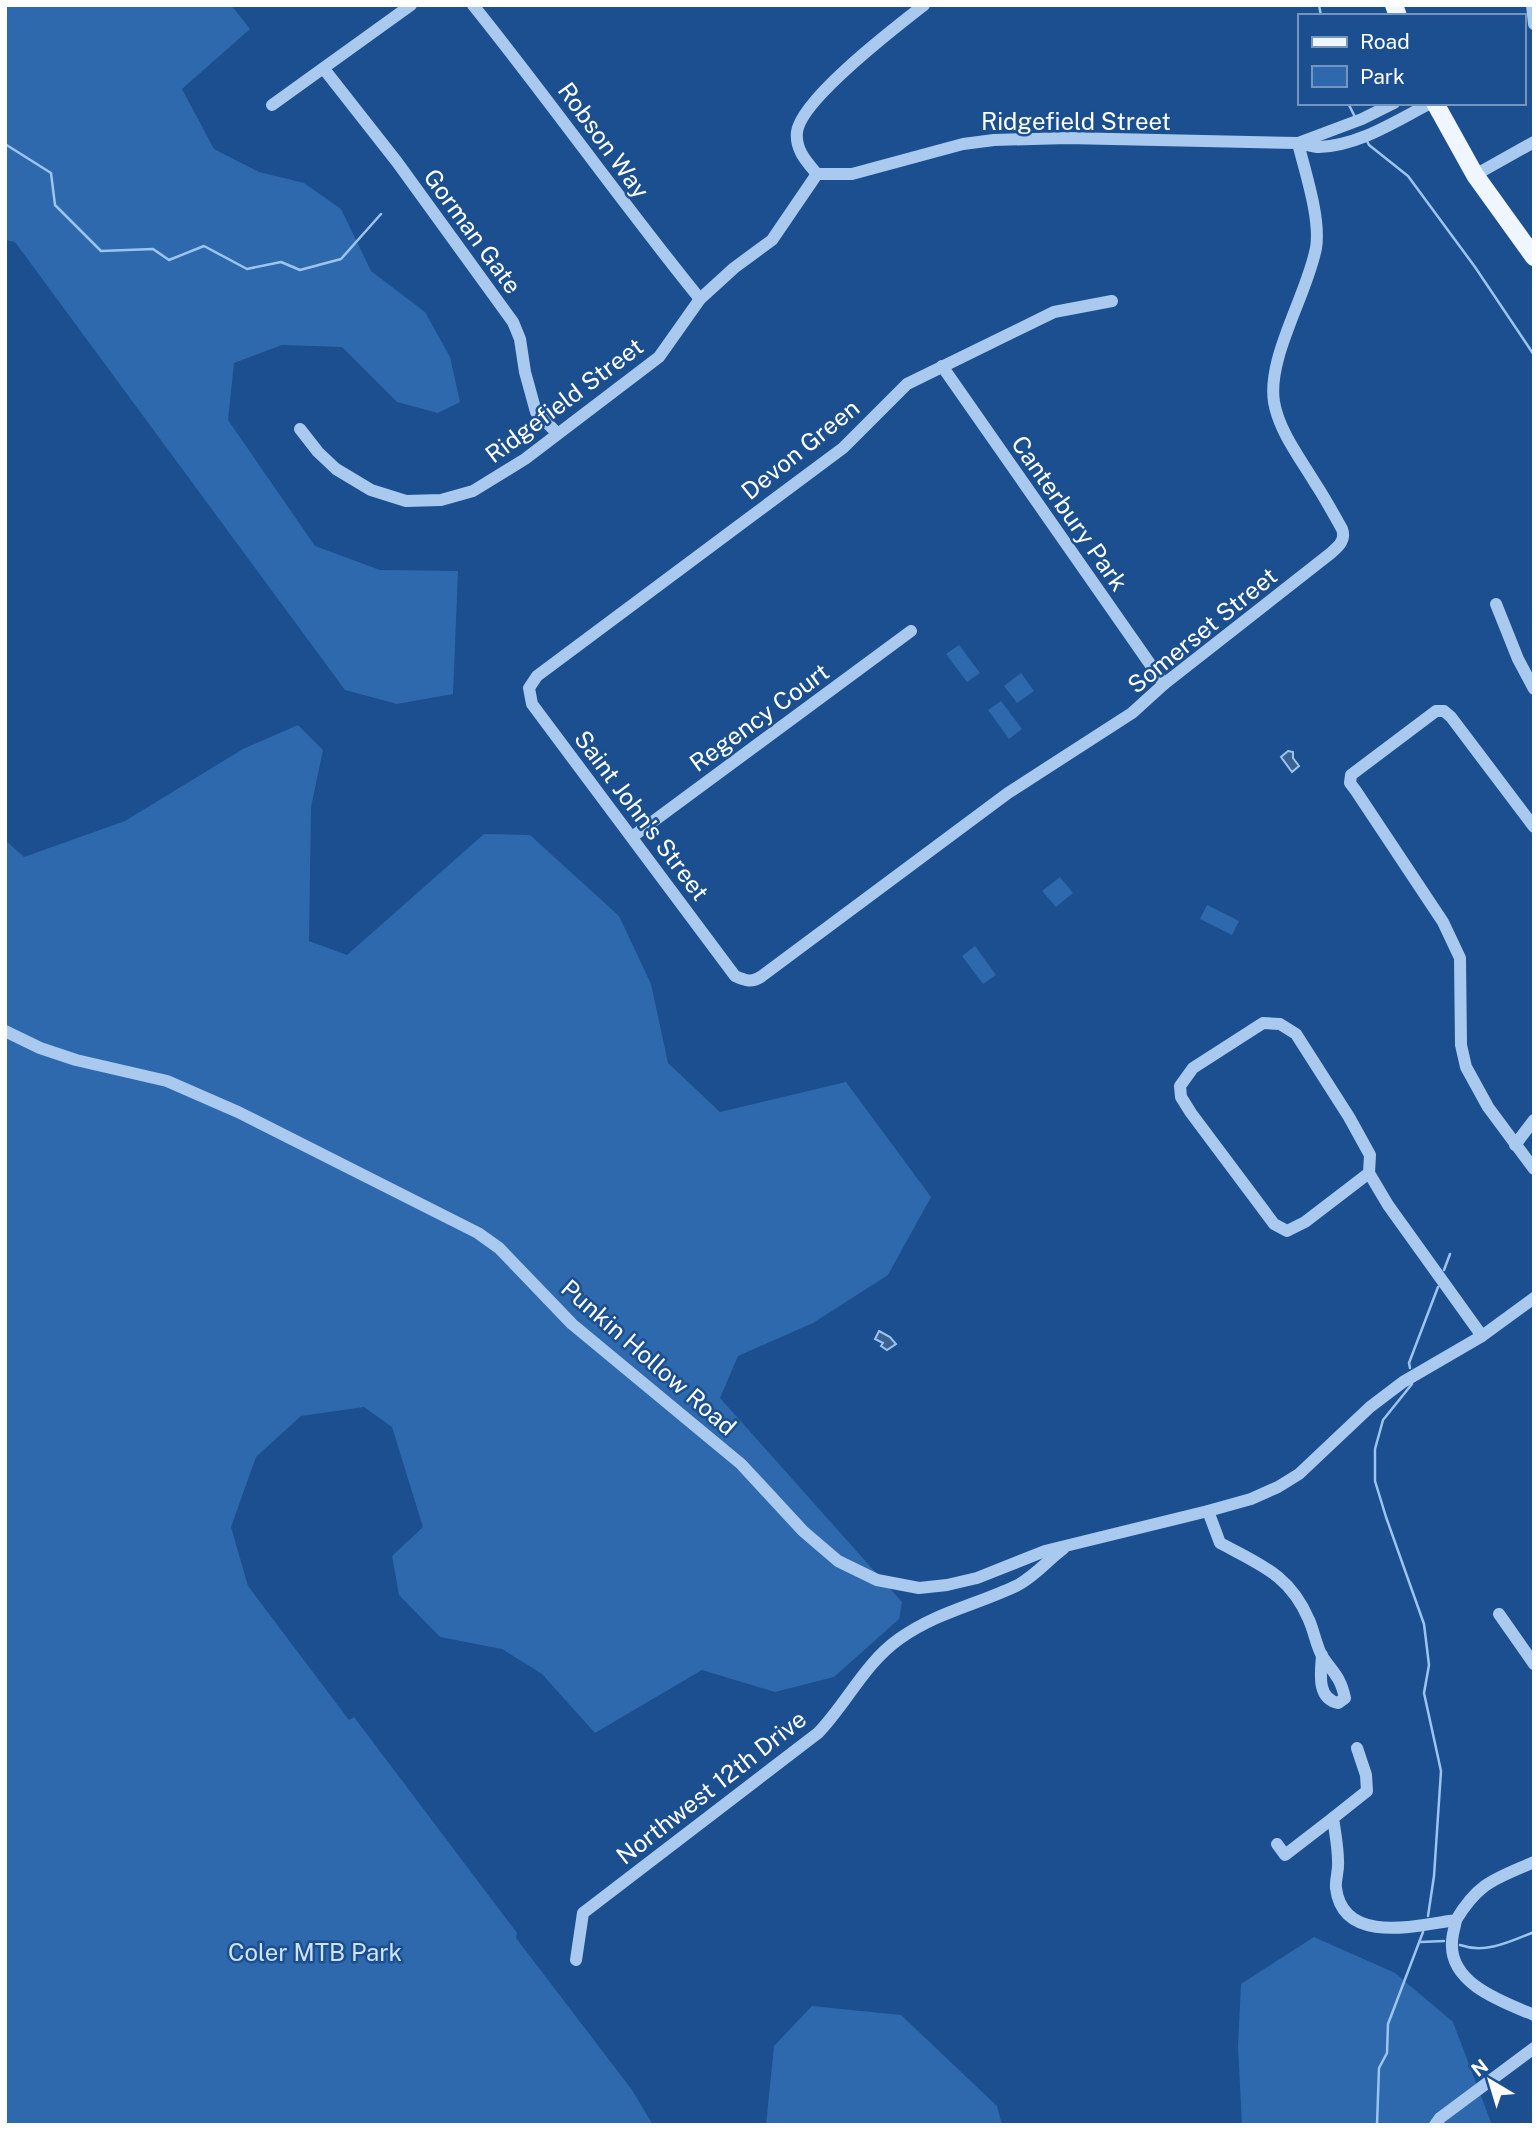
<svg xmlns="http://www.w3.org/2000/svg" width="1539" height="2130" font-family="'Public Sans',sans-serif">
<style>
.green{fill:#2e69ad}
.water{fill:#3c6290;stroke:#9cc4f0;stroke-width:2}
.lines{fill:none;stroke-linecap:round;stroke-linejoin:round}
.stream{stroke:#9cc4f0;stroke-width:2.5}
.minor{stroke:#a9c9ee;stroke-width:12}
.major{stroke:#f0f6ff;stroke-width:18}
.labels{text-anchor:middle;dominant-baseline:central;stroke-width:5;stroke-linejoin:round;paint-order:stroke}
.street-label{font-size:24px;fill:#fff;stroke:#1b4f8f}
.park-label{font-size:24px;fill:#cfe3fa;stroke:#1b4f8f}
</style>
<rect width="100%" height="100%" fill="#1b4f8f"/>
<g class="green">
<path d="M5,5H231L250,29L182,89L214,149L259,172L304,183L341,209L371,271L425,312L450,357L460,402L438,413L397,402L342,347L282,345L234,363L228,420L315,546L380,570L458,571L453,694L397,704L345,690L15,242L5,240Z"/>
<path d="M959,645L980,673L967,682L946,654Z"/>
<path d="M1021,673L1034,691L1017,703L1004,686Z"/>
<path d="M1001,701L1022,729L1009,739L988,710Z"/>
<path d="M298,725L323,750L311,807L309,941L347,955L484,834L530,835L619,916L651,984L668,1063L720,1112L846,1082L931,1197L888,1275L813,1323L738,1356L720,1398L902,1602L899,1619L834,1677L775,1692L702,1670L595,1733L542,1674L502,1649L440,1637L399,1595L392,1556L423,1527L392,1427L364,1407L301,1416L256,1457L231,1527L248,1586L349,1720L354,1717L517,1933L516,1938L632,2090L653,2125H5V840L24,857L125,821L243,749Z"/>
<path d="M1060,877L1073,893L1056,907L1042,891Z"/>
<path d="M1207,905L1239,921L1232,935L1200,919Z"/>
<path d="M975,946L996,975L983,984L962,956Z"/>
<path d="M1314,1937L1395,1973L1453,2022L1492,2125H1242L1238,2046L1241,1984Z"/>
<path d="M812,2006L901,2015L997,2106L1002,2125H766L774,2046Z"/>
</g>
<g class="water">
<path d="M1288,751L1293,752V758L1299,766L1292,772L1281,757Z"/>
<path d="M879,1331L890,1337L896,1344L887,1350L881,1346L883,1343L875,1339Z"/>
</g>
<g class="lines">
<g class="stream">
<path d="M1319,5L1321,16"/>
<path d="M1348,103L1355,117"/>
<path d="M1367,141L1369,145L1408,176L1475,267L1534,355"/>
<path d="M5,144L51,173L55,205L101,251L153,249L169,260L204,246L247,269L281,262L300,270L341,259L381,214"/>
<path d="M1444,1270L1450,1254"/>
<path d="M1410,1368L1409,1363L1438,1287"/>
<path d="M1412,1384L1383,1420L1375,1449V1481L1386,1517L1424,1624L1429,1665L1424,1693L1441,1771L1434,1876L1428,1916"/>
<path d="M1421,1942L1444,1941"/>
<path d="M1460,1945C1486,1954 1509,1942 1534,1932"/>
<path d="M1377,2125L1379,2068L1387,2053L1388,2024L1423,1932"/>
</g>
<g class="minor">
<path d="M473,5C551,102 622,203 700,299"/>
<path d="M1532,5L1534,24"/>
<path d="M324,69L397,162L513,322L520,339L525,372L536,412L557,433"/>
<path d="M272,105L411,5"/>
<path d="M1298,143L1362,119L1394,103"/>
<path d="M817,174H852L963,144L994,140L1067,138L1298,143C1305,144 1313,147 1319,147C1359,146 1397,120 1431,103"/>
<path d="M817,174C807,162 795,150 797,132C801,99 896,27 924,5"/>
<path d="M1475,175L1534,142"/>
<path d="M1112,301L1054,312L907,384L843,448L537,676L529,688L532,704L735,976C746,981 752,983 762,976L1008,793L1132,713L1164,684L1331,553C1339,546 1346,540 1342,529C1333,513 1325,498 1315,483C1300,458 1279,431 1274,402C1267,357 1307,295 1316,248C1321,219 1305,172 1298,143"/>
<path d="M942,366L1164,684"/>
<path d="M300,429L318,452L336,469L371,490L406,501L441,500L473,491L525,459L659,357L700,299L734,268L772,240L817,174"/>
<path d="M1496,604L1518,659L1534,689"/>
<path d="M1534,827L1451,717L1444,711H1436L1351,775L1350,783L1356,791L1443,922L1460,958L1461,1045L1466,1067L1488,1107L1534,1169"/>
<path d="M632,837L911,631"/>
<path d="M1263,1023L1280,1024L1296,1034L1349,1117L1370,1155L1369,1173L1305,1222L1287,1231L1274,1224L1191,1113L1181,1097L1180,1086L1193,1068Z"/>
<path d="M5,1031L40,1048L76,1060L167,1081L238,1112L478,1233L499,1248L572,1324L741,1464L803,1531L838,1561L877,1580L919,1588L947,1585L977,1578L1045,1551L1208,1511L1251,1499L1278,1487L1299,1474L1370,1407L1403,1382L1482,1336L1534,1298"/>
<path d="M1515,1145L1534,1120"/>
<path d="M1369,1173L1388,1205L1482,1336"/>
<path d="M1208,1511L1220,1543C1261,1565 1290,1575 1309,1620C1314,1631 1316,1645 1322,1656C1334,1674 1340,1676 1345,1698L1338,1703C1316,1698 1321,1672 1322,1655"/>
<path d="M1499,1614L1534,1664"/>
<path d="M1357,1748L1366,1775L1367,1791L1333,1818C1335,1832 1338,1847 1338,1861C1339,1870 1335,1880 1336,1888C1343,1946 1419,1925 1456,1920C1479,1882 1495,1879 1534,1862"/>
<path d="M1277,1844L1285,1855L1333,1818"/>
<path d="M1456,1920C1455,1927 1452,1935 1452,1942C1449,1984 1503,2002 1534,2015"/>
<path d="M576,1960L583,1913L818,1733C847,1703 864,1664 899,1639C937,1612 976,1605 1016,1586C1033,1578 1048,1560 1063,1549"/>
<path d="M1435,2125L1440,2118L1534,2048"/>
</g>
<g class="major">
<path d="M1394,5L1398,16"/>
<path d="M1435,103L1475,175L1534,257"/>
</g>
</g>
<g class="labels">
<g class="street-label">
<text x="1076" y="121">Ridgefield Street</text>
<text transform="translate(604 140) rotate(54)">Robson Way</text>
<text transform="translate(473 231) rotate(54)">Gorman Gate</text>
<text transform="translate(564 400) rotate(-37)">Ridgefield Street</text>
<text transform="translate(800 449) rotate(-39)">Devon Green</text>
<text transform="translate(1070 513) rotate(55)">Canterbury Park</text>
<text transform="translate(1202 630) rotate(-39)">Somerset Street</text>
<text transform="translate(759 717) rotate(-36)">Regency Court</text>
<text transform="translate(642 815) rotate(53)">Saint John's Street</text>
<text transform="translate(649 1357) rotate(41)">Punkin Hollow Road</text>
<text transform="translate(711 1787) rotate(-38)">Northwest 12th Drive</text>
</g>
<g class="park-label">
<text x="315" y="1952">Coler MTB Park</text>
</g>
</g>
<rect width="1539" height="2130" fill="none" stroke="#ffffff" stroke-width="14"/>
<rect x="1298" y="14" width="228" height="91" fill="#1b4f8f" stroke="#7695bc" stroke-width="2"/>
<rect x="1312" y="37" width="35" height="10" fill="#f0f6ff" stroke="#7695bc" stroke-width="2"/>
<text x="1360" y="49" font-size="21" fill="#ffffff">Road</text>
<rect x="1312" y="66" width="35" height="21" fill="#2e69ad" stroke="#7695bc" stroke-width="2"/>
<text x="1360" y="84" font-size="21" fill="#ffffff">Park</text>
<g transform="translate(1490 2081) rotate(322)" stroke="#1b4f8f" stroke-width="5" paint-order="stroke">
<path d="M0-5L12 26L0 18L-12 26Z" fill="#ffffff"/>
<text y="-10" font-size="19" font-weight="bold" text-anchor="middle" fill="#ffffff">N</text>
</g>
</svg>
